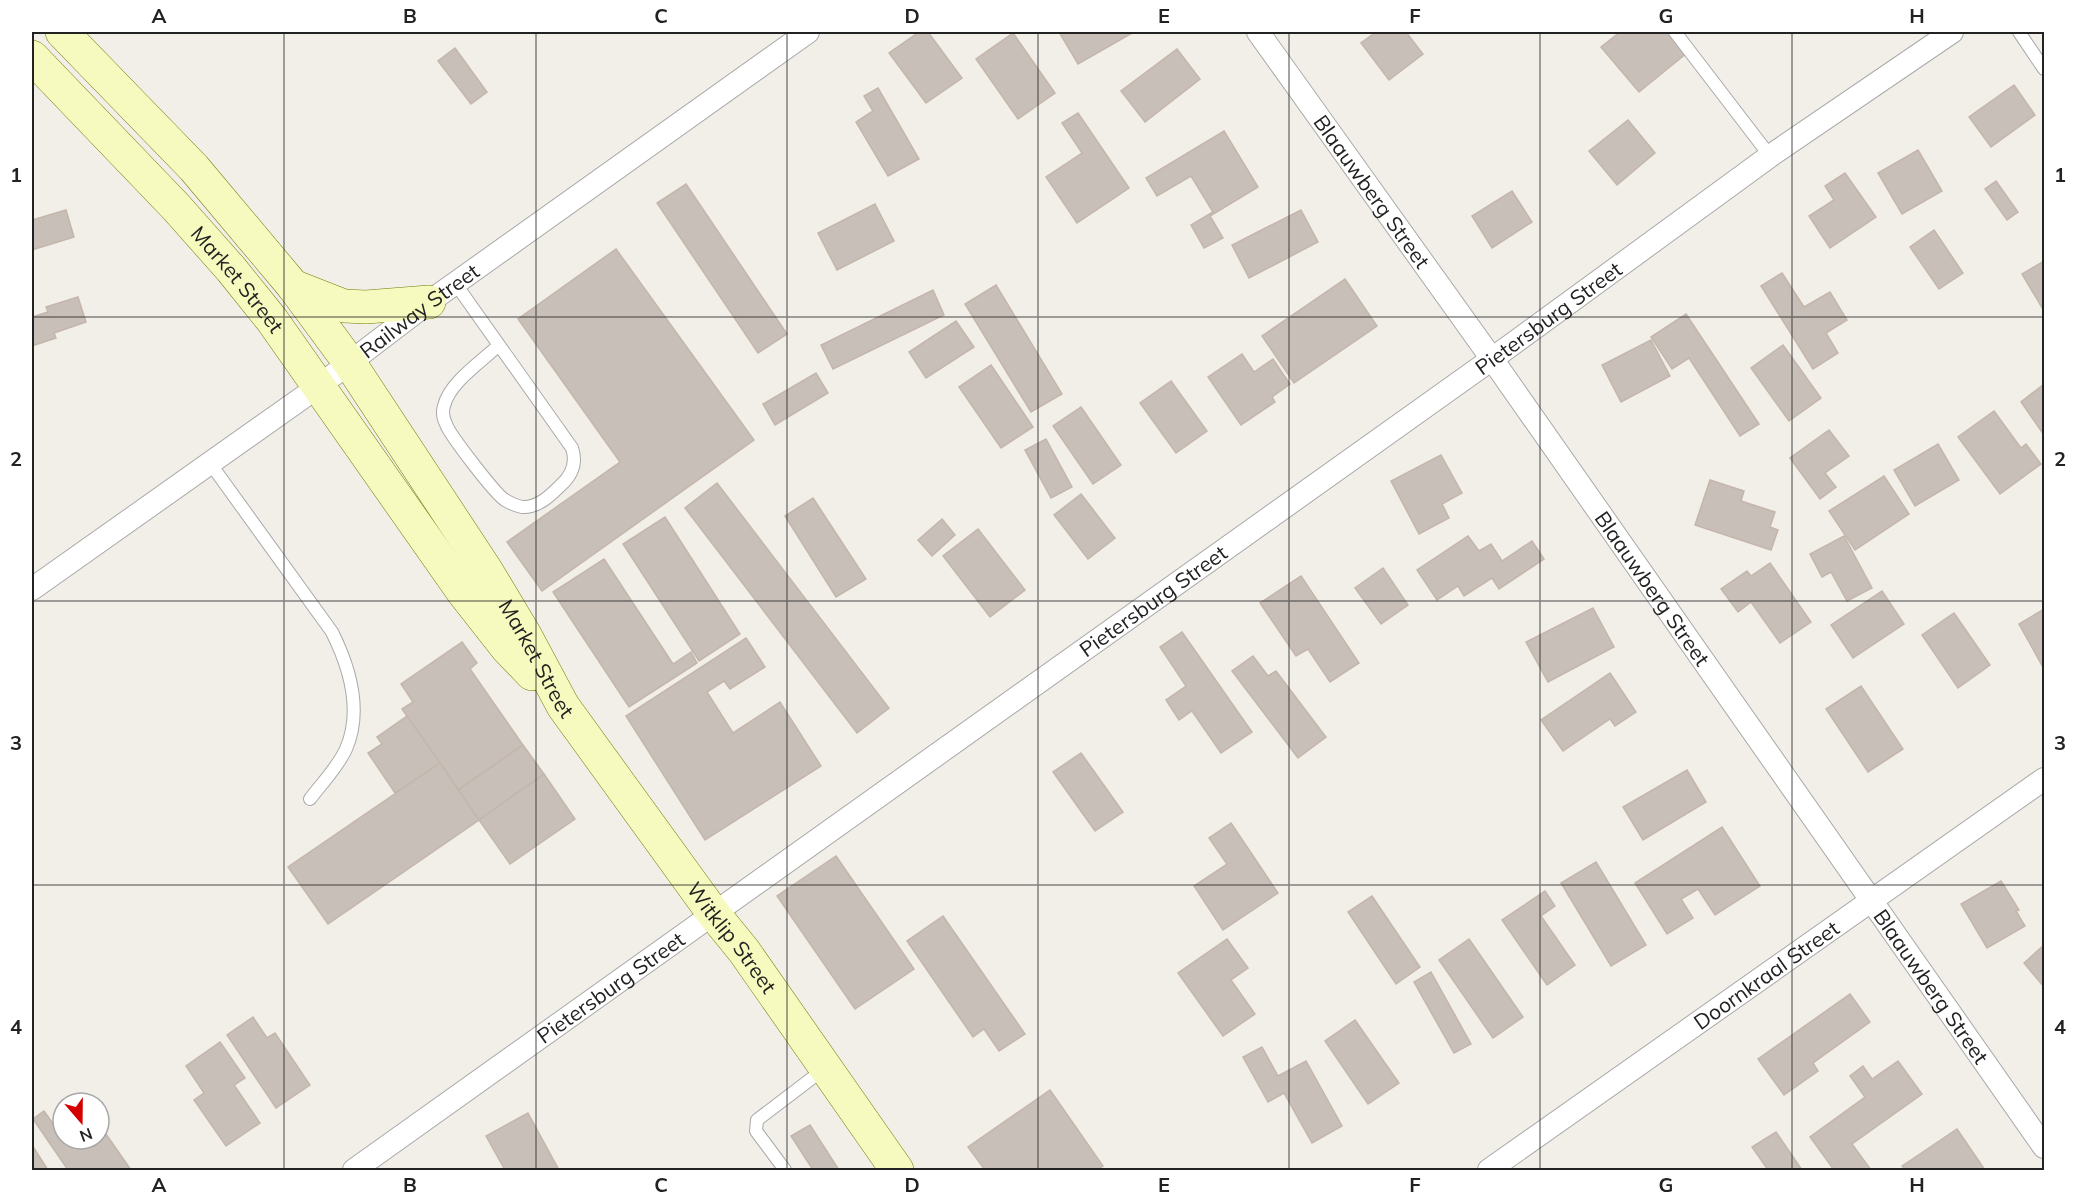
<svg xmlns="http://www.w3.org/2000/svg" width="2076" height="1202" font-family="Mulish,sans-serif">
<style>
.building{fill:#c7bfb8;stroke:#c4b6ab;stroke-width:1.5}
.lines{fill:none;stroke-linecap:round;stroke-linejoin:round}
.lane-casing{stroke:#a9a9a9;stroke-width:14}
.street-casing{stroke:#a9a9a9;stroke-width:24}
.secondary-casing{stroke:#707d05;stroke-width:34}
.lane{stroke:#fff;stroke-width:12}
.street{stroke:#fff;stroke-width:22}
.secondary{stroke:#f7fabf;stroke-width:33}
.grid{fill:none;stroke:#222;stroke-width:1.5;stroke-opacity:0.55}
.labels{text-anchor:middle;dominant-baseline:central;stroke-width:6;stroke-linejoin:round;paint-order:stroke}
.street-label{font-size:21px;fill:#222;stroke:#fff}
.neatline{fill:none;stroke:#222;stroke-width:2}
.grid-label{font-size:20px;text-anchor:middle;font-weight:bold;fill:#222}
</style>
<rect width="100%" height="100%" fill="#f2efe9"/>
<g class="building">
<path d="M919,32H928L962,78L926,103L889,53Z"/>
<path d="M1059,32H1134L1078,64Z"/>
<path d="M1376,32H1406L1423,54L1389,80L1361,43Z"/>
<path d="M1620,32H1669L1687,53L1639,92L1601,47Z"/>
<path d="M1013,33L1055,93L1018,119L976,59Z"/>
<path d="M455,48L487,92L471,104L438,61Z"/>
<path d="M1177,49L1200,79L1145,122L1121,91Z"/>
<path d="M2014,85L2035,115L1991,147L1969,117Z"/>
<path d="M878,88L919,159L888,176L856,122L873,111L864,96Z"/>
<path d="M1078,113L1129,188L1077,223L1046,177L1082,153L1062,123Z"/>
<path d="M1628,120L1655,153L1617,185L1589,151Z"/>
<path d="M1224,131L1258,187L1210,216L1223,238L1204,248L1191,225L1213,212L1191,176L1157,196L1146,178Z"/>
<path d="M1918,150L1942,191L1902,214L1878,173Z"/>
<path d="M1845,173L1876,217L1830,248L1809,216L1834,200L1825,186Z"/>
<path d="M1996,181L2018,212L2007,220L1985,189Z"/>
<path d="M686,184L787,334L758,353L657,203Z"/>
<path d="M1512,191L1532,222L1492,248L1472,216Z"/>
<path d="M875,204L894,241L837,270L818,233Z"/>
<path d="M66,210L74,237L32,250V220Z"/>
<path d="M1301,210L1318,242L1249,278L1232,245Z"/>
<path d="M1934,230L1963,273L1939,289L1910,247Z"/>
<path d="M616,249L754,440L542,591L507,542L620,462L518,319Z"/>
<path d="M2044,261V311L2022,274Z"/>
<path d="M1782,273L1804,307L1830,292L1847,320L1826,333L1838,353L1813,369L1761,286Z"/>
<path d="M1345,279L1377,326L1294,383L1262,336Z"/>
<path d="M996,285L1062,394L1031,412L965,304Z"/>
<path d="M933,290L944,315L833,369L821,345Z"/>
<path d="M78,297L86,322L54,333L56,338L32,346V317L48,312L46,307Z"/>
<path d="M1686,314L1759,424L1740,436L1689,358L1672,369L1651,337Z"/>
<path d="M956,321L974,347L926,378L909,352Z"/>
<path d="M1651,340L1670,376L1621,402L1602,365Z"/>
<path d="M1783,345L1821,398L1789,421L1751,368Z"/>
<path d="M1242,354L1254,372L1273,359L1290,384L1272,397L1275,402L1241,425L1208,377Z"/>
<path d="M991,365L1033,427L1001,448L959,387Z"/>
<path d="M816,373L828,393L775,425L763,404Z"/>
<path d="M1171,381L1207,431L1176,453L1140,403Z"/>
<path d="M2044,384V435L2021,402Z"/>
<path d="M1081,407L1121,465L1093,484L1053,426Z"/>
<path d="M1994,411L2021,448L2026,444L2041,464L2000,494L1958,437Z"/>
<path d="M1829,430L1849,456L1825,473L1836,487L1820,499L1790,458Z"/>
<path d="M1046,439L1072,487L1051,498L1025,450Z"/>
<path d="M1938,444L1959,480L1915,506L1894,470Z"/>
<path d="M1441,455L1462,493L1442,504L1449,518L1419,534L1391,481Z"/>
<path d="M1884,476L1909,514L1855,550L1829,511Z"/>
<path d="M1710,480L1744,491L1741,501L1775,512L1770,527L1778,530L1771,550L1695,525Z"/>
<path d="M717,483L889,708L857,733L685,508Z"/>
<path d="M1081,494L1115,538L1088,559L1054,515Z"/>
<path d="M813,498L866,579L836,597L785,516Z"/>
<path d="M665,517L740,634L699,661L623,544Z"/>
<path d="M942,519L955,535L932,556L918,540Z"/>
<path d="M978,529L1025,590L990,617L943,556Z"/>
<path d="M1468,536L1479,551L1491,544L1502,561L1532,541L1544,559L1499,589L1492,578L1464,596L1458,586L1437,600L1417,570Z"/>
<path d="M1844,536L1872,588L1847,601L1831,572L1822,577L1810,554Z"/>
<path d="M604,559L673,664L691,652L697,663L629,707L553,592Z"/>
<path d="M1770,563L1811,622L1780,643L1751,602L1738,612L1721,589L1747,571L1751,576Z"/>
<path d="M1383,568L1408,605L1381,624L1355,588Z"/>
<path d="M1301,576L1359,663L1330,682L1308,649L1296,656L1260,603Z"/>
<path d="M1882,591L1904,624L1853,658L1831,625Z"/>
<path d="M1593,608L1614,647L1548,682L1526,642Z"/>
<path d="M2044,609V669L2019,624Z"/>
<path d="M1954,613L1990,665L1958,688L1922,635Z"/>
<path d="M1182,632L1252,732L1221,753L1192,711L1179,720L1166,700L1186,686L1160,647Z"/>
<path d="M746,638L765,667L730,689L724,681L707,692L733,733L780,702L821,766L705,840L626,716Z"/>
<path d="M462,642L477,663L470,669L523,745L458,790L402,709L413,702L401,684Z"/>
<path d="M1253,656L1268,676L1276,671L1326,737L1298,758L1232,671Z"/>
<path d="M1610,673L1636,712L1615,726L1610,719L1563,751L1541,720Z"/>
<path d="M1861,686L1903,749L1868,772L1826,709Z"/>
<path d="M407,716L440,763L395,793L368,753L382,744L377,737Z"/>
<path d="M523,745L544,774L479,820L458,790Z"/>
<path d="M1081,753L1123,812L1095,831L1053,772Z"/>
<path d="M440,763L479,820L328,924L288,867Z"/>
<path d="M1687,770L1706,802L1643,840L1623,807Z"/>
<path d="M544,774L575,819L510,864L479,820Z"/>
<path d="M1231,823L1278,893L1223,930L1194,886L1227,864L1209,838Z"/>
<path d="M1722,827L1760,886L1715,915L1698,889L1681,899L1693,918L1667,934L1635,883Z"/>
<path d="M836,856L914,969L855,1009L777,896Z"/>
<path d="M1596,862L1646,945L1611,966L1561,883Z"/>
<path d="M2001,881L2019,910L2016,911L2025,926L1987,948L1961,904Z"/>
<path d="M1545,891L1555,906L1541,916L1575,965L1547,985L1502,920Z"/>
<path d="M1372,896L1420,967L1396,984L1348,912Z"/>
<path d="M943,916L1025,1034L999,1051L984,1029L973,1037L907,941Z"/>
<path d="M1227,939L1248,968L1231,980L1255,1014L1223,1036L1178,973Z"/>
<path d="M1469,939L1523,1017L1493,1038L1439,960Z"/>
<path d="M2044,945V987L2024,963Z"/>
<path d="M1431,972L1471,1044L1454,1053L1414,982Z"/>
<path d="M1850,994L1870,1022L1813,1063L1818,1071L1784,1095L1758,1059Z"/>
<path d="M253,1017L267,1038L275,1033L310,1085L276,1108L227,1035Z"/>
<path d="M1355,1020L1399,1083L1368,1104L1325,1041Z"/>
<path d="M220,1042L245,1078L234,1085L260,1123L226,1146L194,1100L204,1093L186,1066Z"/>
<path d="M1262,1047L1278,1076L1306,1061L1342,1126L1312,1143L1284,1093L1268,1102L1243,1057Z"/>
<path d="M1898,1061L1922,1094L1852,1144L1871,1170H1834L1810,1137L1865,1097L1850,1076L1863,1066L1872,1079Z"/>
<path d="M1050,1090L1103,1166L1097,1170H985L968,1147Z"/>
<path d="M44,1111L58,1131L63,1127V1139H99V1124L131,1170H112L111,1168L107,1170H68L33,1119Z"/>
<path d="M528,1113L559,1170H505L486,1136Z"/>
<path d="M810,1125L839,1170H813L791,1136Z"/>
<path d="M1957,1129L1985,1170H1906L1902,1166Z"/>
<path d="M1776,1132L1802,1170H1768L1752,1147Z"/>
<path d="M32,1145L48,1170H32Z"/>
</g>
<g class="lines">
<g class="lane-casing">
<g id="lane">
<path d="M1675,32L1770,156"/>
<path d="M2019,32L2044,69"/>
<path d="M455,283L572,448C577,463 572,475 561,485C551,495 538,508 522,507C517,506 510,503 505,500C496,495 449,434 446,424C443,418 442,412 444,406C449,383 482,361 499,345"/>
<path d="M210,463L332,632C350,668 363,710 346,749C338,767 322,783 310,799"/>
<path d="M785,1170L756,1131L757,1120L824,1069"/>
</g>
</g>
<g class="street-casing">
<g id="street">
<path id="s1" d="M1258,32L1492,359L2044,1147"/>
<path id="s2" d="M32,589L319,386L429,302L808,32"/>
<path id="s3" d="M354,1170L1492,359L1770,156L1952,32"/>
<path id="s4" d="M1489,1170L2044,779"/>
</g>
</g>
<g class="secondary-casing">
<g id="secondary">
<path id="s5" d="M62,32L194,168L293,286L349,362L486,570L525,635L563,706L713,913L744,951L897,1170"/>
<path id="s6" d="M32,57L176,207L231,269L272,320L463,592L507,648L532,674"/>
<path d="M293,286L344,306L366,307L429,302"/>
</g>
</g>
<use href="#lane" class="lane"/>
<use href="#street" class="street"/>
<use href="#secondary" class="secondary"/>
</g>
<path class="grid" d="M284,32V1170M536,32V1170M787,32V1170M1038,32V1170M1289,32V1170M1540,32V1170M1792,32V1170M32,317H2044M32,601H2044M32,885H2044"/>
<g class="labels">
<g class="street-label">
<text stroke="none"><textPath href="#s1" startOffset="196">Blaauwberg Street</textPath></text>
<text stroke="none"><textPath href="#s6" startOffset="303">Market Street</textPath></text>
<text stroke="none"><textPath href="#s2" startOffset="477">Railway Street</textPath></text>
<text stroke="none"><textPath href="#s3" startOffset="1467">Pietersburg Street</textPath></text>
<text stroke="none"><textPath href="#s1" startOffset="682">Blaauwberg Street</textPath></text>
<text stroke="none"><textPath href="#s3" startOffset="981">Pietersburg Street</textPath></text>
<text stroke="none"><textPath href="#s5" startOffset="789">Market Street</textPath></text>
<text stroke="none"><textPath href="#s5" startOffset="1130">Witklip Street</textPath></text>
<text stroke="none"><textPath href="#s4" startOffset="339">Doornkraal Street</textPath></text>
<text stroke="none"><textPath href="#s1" startOffset="1168">Blaauwberg Street</textPath></text>
<text stroke="none"><textPath href="#s3" startOffset="315">Pietersburg Street</textPath></text>
</g>
</g>
<rect width="2076" height="1202" fill="none" stroke="#ffffff" stroke-width="66"/>
<g transform="translate(81 1121) rotate(160)"><circle r="28" fill="#ffffff" stroke="#a7a7a7" stroke-width="1.5"/>
<path d="M0-4.5L10 22L0 15L-10 22Z" fill="#d40000"/>
<text y="-9" font-size="16" font-weight="bold" text-anchor="middle" fill="#222222">N</text>
</g>
<rect x="33" y="33" width="2010" height="1136" class="neatline"/>
<g class="grid-label">
<text x="159" y="23">A</text>
<text x="410" y="23">B</text>
<text x="661" y="23">C</text>
<text x="912" y="23">D</text>
<text x="1164" y="23">E</text>
<text x="1415" y="23">F</text>
<text x="1666" y="23">G</text>
<text x="1917" y="23">H</text>
<text x="16" y="182">1</text>
<text x="2060" y="182">1</text>
<text x="16" y="466">2</text>
<text x="2060" y="466">2</text>
<text x="16" y="750">3</text>
<text x="2060" y="750">3</text>
<text x="16" y="1034">4</text>
<text x="2060" y="1034">4</text>
<text x="159" y="1192">A</text>
<text x="410" y="1192">B</text>
<text x="661" y="1192">C</text>
<text x="912" y="1192">D</text>
<text x="1164" y="1192">E</text>
<text x="1415" y="1192">F</text>
<text x="1666" y="1192">G</text>
<text x="1917" y="1192">H</text>
</g>
</svg>
